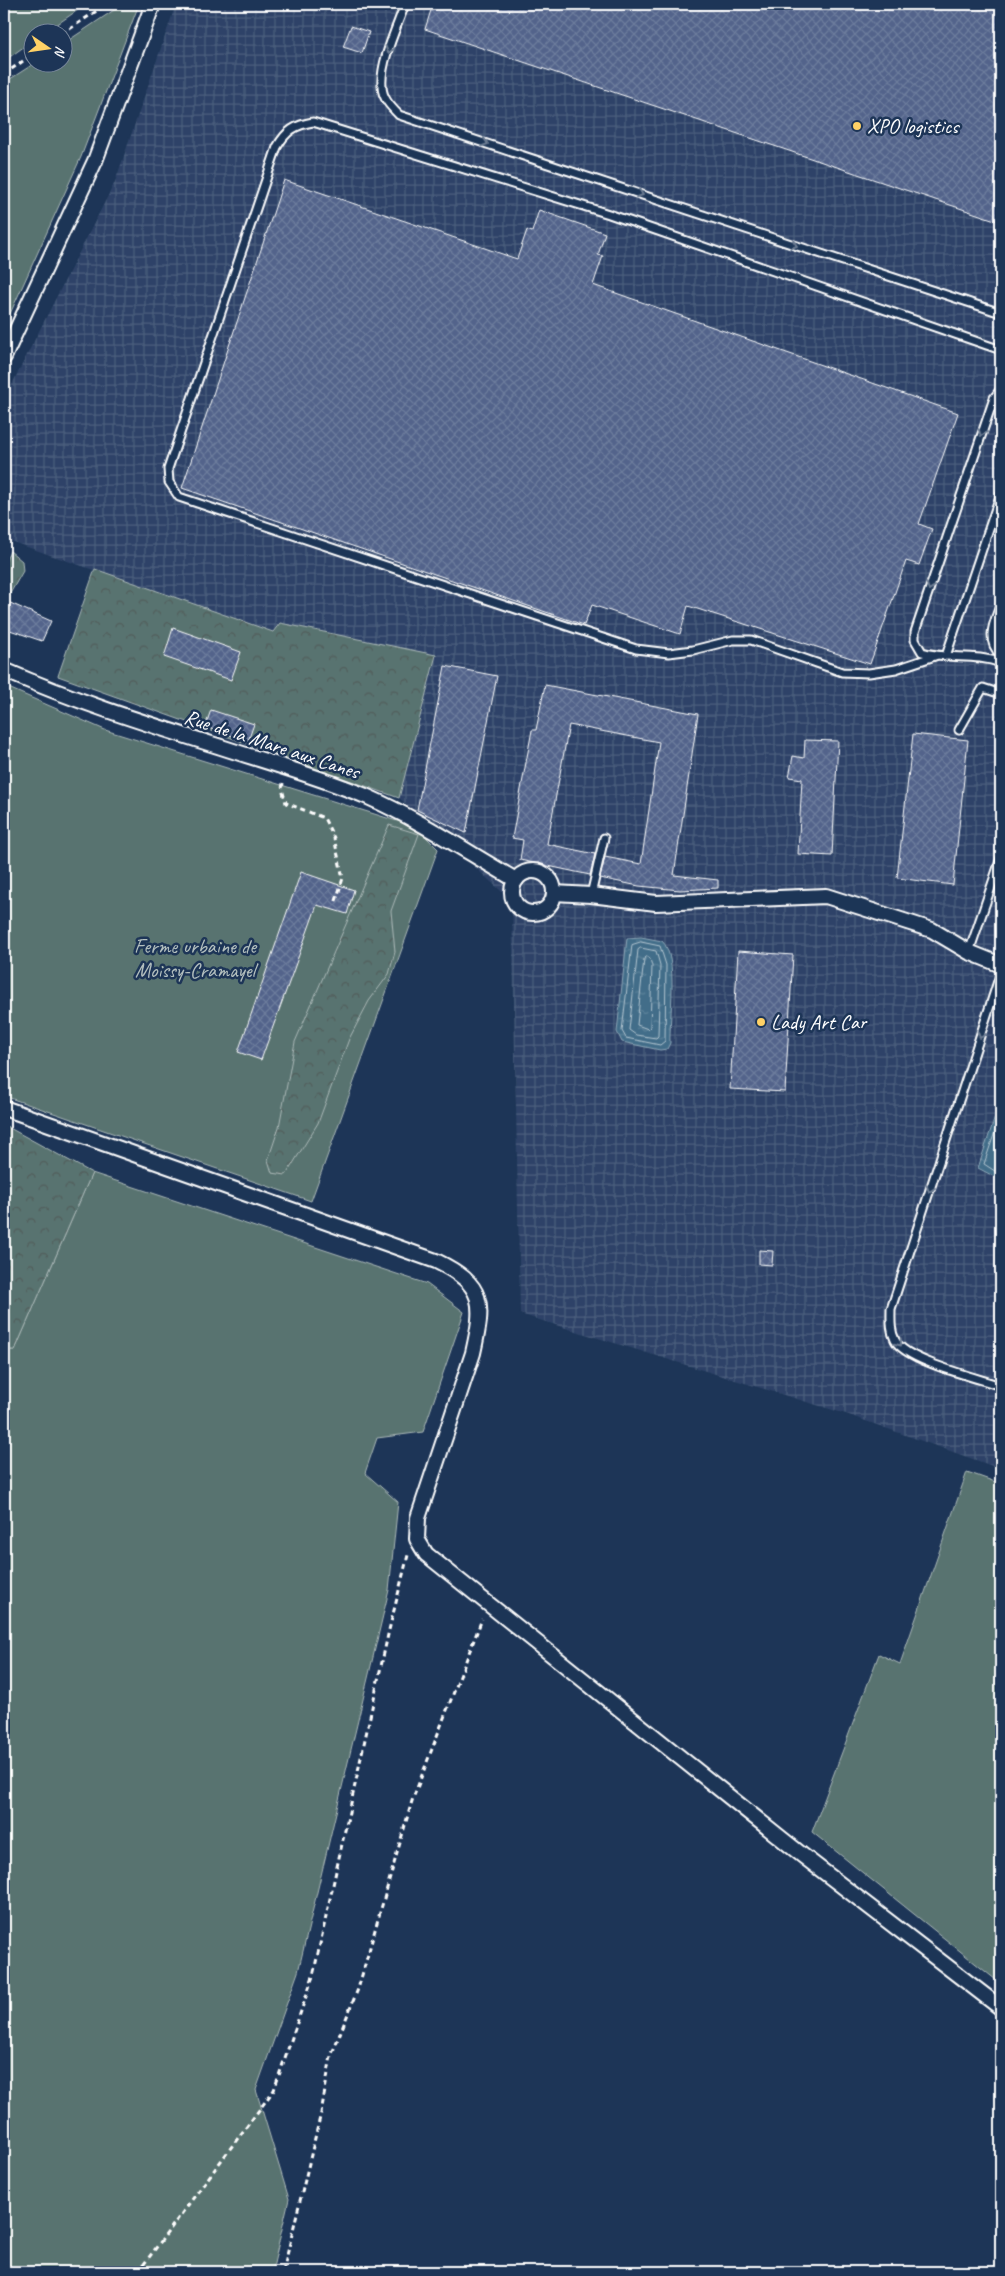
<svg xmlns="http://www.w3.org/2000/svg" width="1005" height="2276" font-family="Caveat,sans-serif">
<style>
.industrial{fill:url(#industrial-grid)}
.green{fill:#587370;stroke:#acb9b8}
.forest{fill:url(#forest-crowns);stroke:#acb9b8}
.water{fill:url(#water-ripples);stroke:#8ea7b8}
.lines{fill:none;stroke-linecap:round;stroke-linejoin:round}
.shore{stroke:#b3c5d0;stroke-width:1}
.building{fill:url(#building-cross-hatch);stroke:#fff}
.lane-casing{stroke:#fff;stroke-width:11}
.street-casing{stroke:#fff;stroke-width:18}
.path{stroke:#fff;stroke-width:3;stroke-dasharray:5 4;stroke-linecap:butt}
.lane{stroke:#1d3557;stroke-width:7}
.street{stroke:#1d3557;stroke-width:14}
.oneway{stroke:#6c7c92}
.poi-dot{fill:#ffd166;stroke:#1d3557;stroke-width:2}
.labels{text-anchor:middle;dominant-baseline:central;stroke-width:5;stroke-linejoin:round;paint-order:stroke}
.poi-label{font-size:21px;fill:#fff;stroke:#1d3557;text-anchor:start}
.street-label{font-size:21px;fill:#fff;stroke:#1d3557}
.park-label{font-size:21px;fill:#b4c0bf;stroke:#1d3557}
</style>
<defs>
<pattern id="industrial-grid" width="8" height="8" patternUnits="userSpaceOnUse" patternTransform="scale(1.25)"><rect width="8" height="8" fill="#2d4367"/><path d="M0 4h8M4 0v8" fill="none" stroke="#4c5f7e"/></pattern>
<pattern id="forest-crowns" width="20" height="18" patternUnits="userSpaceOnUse" patternTransform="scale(1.25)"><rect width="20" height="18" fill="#587370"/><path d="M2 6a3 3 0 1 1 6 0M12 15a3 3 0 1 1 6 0" fill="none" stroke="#515c5a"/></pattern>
<pattern id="water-ripples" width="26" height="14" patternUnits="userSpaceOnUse" patternTransform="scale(1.25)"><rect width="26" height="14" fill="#426d89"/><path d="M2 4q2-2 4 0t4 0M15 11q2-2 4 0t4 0" fill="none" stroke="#5e839b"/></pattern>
<pattern id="building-cross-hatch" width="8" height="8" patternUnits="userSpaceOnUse" patternTransform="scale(1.25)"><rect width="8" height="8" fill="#52648b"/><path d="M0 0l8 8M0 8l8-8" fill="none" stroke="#6c7b9c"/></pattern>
</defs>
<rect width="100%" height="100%" fill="#1d3557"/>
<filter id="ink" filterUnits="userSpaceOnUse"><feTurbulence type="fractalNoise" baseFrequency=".02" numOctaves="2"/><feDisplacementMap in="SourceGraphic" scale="10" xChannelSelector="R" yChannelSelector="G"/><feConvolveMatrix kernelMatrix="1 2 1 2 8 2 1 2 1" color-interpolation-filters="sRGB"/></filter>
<g filter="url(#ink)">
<path class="industrial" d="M176,4H1001V1469L846,1414L520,1314L512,901L399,798L436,655L273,632L4,539V400L115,182Z"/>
<g class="green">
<path d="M4,4H83L85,5L46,32H32V41L4,61Z"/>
<path d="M123,4H139L81,157L4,327V83L35,63L62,62L63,44Z"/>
<path d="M4,686L105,730L416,827L438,849L311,1201L4,1096Z"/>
<path d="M92,1173L427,1284L464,1312L423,1432L377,1438L365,1473L398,1502L389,1590L298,1972L256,2090L289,2199L272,2272H4V1350H15Z"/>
<path d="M967,1472L1001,1484V1984L812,1832L879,1654L900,1664Z"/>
</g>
<g class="forest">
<path d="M10,551L22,561L23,571L4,604V565Z"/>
<path d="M95,569L273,632L280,623L436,655L399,798L58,676Z"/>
<path d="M389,825L419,834L391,911L395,952L389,974L369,1001L349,1039L318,1123L286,1175L272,1173L268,1160L279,1127L295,1042Z"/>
<path d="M4,1125L92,1173L15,1350H4Z"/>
</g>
<g class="water">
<path d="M641,937L662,941C679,957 669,1018 670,1043L667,1049L660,1050L622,1042L617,1032L627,938Z"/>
<path d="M1001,1099V1180L978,1168Z"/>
</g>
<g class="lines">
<g class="shore">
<path d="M641,942L660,946L666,965L665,1041L660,1045L626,1038L622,1031L632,945Z"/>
<path d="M641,948L656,951L660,965L658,1036L656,1038L636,1035L629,1030L638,950Z"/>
<path d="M647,957L650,959L652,966L650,1027L648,1029L637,1025L644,959Z"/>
<path d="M1001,1114L984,1164L1001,1175"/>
</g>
</g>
<g class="building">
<path d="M433,4H1001V222L425,29Z"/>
<path d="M351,26L369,32L362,53L343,47Z"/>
<path d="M284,180L517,259L527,230L532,232L539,210L605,233L598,255L603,256L593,285L958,413L919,524L932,529L919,565L906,561L870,664L688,606L680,634L592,605L584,625L182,488Z"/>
<path d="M8,602L51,621L42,641L4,628V611Z"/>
<path d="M173,628L241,652L231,680L164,657Z"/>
<path d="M445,666L497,676L466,833L417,810Z"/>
<path d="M545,685L698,714L674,875L718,880V888L680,890L639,886L600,878L605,857L641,864L659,742L569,725L547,844L595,854L590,875L520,860L523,840L512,838L532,730H536Z"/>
<path d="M211,710L254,724L248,741L205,727Z"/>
<path d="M913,734L968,740L953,885L897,878Z"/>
<path d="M805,740L838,741L832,856L798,854L802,779L789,777L793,756L804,758Z"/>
<path d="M301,872L354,890L347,914L317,905L261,1060L238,1052Z"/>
<path d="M738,951L793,955L785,1092L730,1089Z"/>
<path d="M759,1250L773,1251L772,1265L759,1264Z"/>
</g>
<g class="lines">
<g class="lane-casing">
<g id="lane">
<path d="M405,4C397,27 380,62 382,86C382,98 391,107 399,115L1001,313"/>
<path d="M1001,389L994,398L915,632V640L922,652C948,660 975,653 1001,663"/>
<path d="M1001,603C995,621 984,640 1001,655"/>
<path d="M935,656L896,669L869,673L842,672L751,640H733L693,650L669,653L636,649L179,497L169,482L168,469L277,147C286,131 295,125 313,122L609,214L1001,350"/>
<path d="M946,656L1001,493"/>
<path d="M959,730L983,688L1001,694"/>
<path d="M591,895L604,838"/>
<path d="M969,952L1001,858"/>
<path d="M1001,972L891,1309C891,1320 890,1330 895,1340C905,1361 978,1378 1001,1386"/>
</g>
</g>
<g class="street-casing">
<g id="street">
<path d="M4,357L95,161L153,4"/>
<path d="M4,670C74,701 148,724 221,747C270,763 320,777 368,797C420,820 467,852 516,880"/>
<circle cx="533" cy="892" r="21"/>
<path d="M554,893L591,895L656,903L826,896L932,930L969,952L1001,965"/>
<path d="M4,1108L436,1261C486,1285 484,1304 473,1353L418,1518L417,1539L426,1554L802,1855L1001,2008"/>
</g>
</g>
<g class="path">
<path d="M62,34L107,4"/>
<path d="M4,74L32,55"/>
<path d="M283,783L282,789L286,803L324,818L334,838L343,878L335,904"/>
<path d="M138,2272L274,2090L313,1976L389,1630L408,1555"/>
<path d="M283,2272L321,2113L331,2056L358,1989L412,1801L482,1619"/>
</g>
<use href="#lane" class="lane"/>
<use href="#street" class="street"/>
</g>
<defs><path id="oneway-chevron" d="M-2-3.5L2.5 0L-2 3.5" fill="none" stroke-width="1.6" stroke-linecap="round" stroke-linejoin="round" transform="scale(1.25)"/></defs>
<g class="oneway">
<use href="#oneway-chevron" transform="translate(389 50) rotate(108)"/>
<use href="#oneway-chevron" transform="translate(485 143) rotate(18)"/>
<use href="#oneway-chevron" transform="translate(640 194) rotate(19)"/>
<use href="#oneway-chevron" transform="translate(794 245) rotate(18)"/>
<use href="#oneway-chevron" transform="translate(982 433) rotate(109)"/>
<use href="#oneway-chevron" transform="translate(930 587) rotate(109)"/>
<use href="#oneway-chevron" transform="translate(981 1035) rotate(108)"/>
<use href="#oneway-chevron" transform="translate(930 1189) rotate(108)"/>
<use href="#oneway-chevron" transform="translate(899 1343) rotate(51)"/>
</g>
</g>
<g class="poi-dot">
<circle cx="857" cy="126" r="5"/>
<circle cx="761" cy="1022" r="5"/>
</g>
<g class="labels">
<g class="poi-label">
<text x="867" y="126">XPO logistics</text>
<text x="771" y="1022">Lady Art Car</text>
</g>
<g class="street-label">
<text transform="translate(272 744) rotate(18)">Rue de la Mare aux Canes</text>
</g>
<g class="park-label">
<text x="195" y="946">Ferme urbaine de<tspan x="195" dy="24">Moissy-Cramayel</tspan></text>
</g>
</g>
<rect width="1005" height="2276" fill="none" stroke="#1d3557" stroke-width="20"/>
<rect x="10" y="10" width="985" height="2256" fill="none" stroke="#fff" stroke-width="2" filter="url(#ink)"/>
<g transform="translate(48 48) rotate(103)"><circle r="24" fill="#1d3557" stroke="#77869a"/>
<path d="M0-4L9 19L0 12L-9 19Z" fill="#ffd166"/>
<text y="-8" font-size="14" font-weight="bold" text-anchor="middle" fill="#ffffff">N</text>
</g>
</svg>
